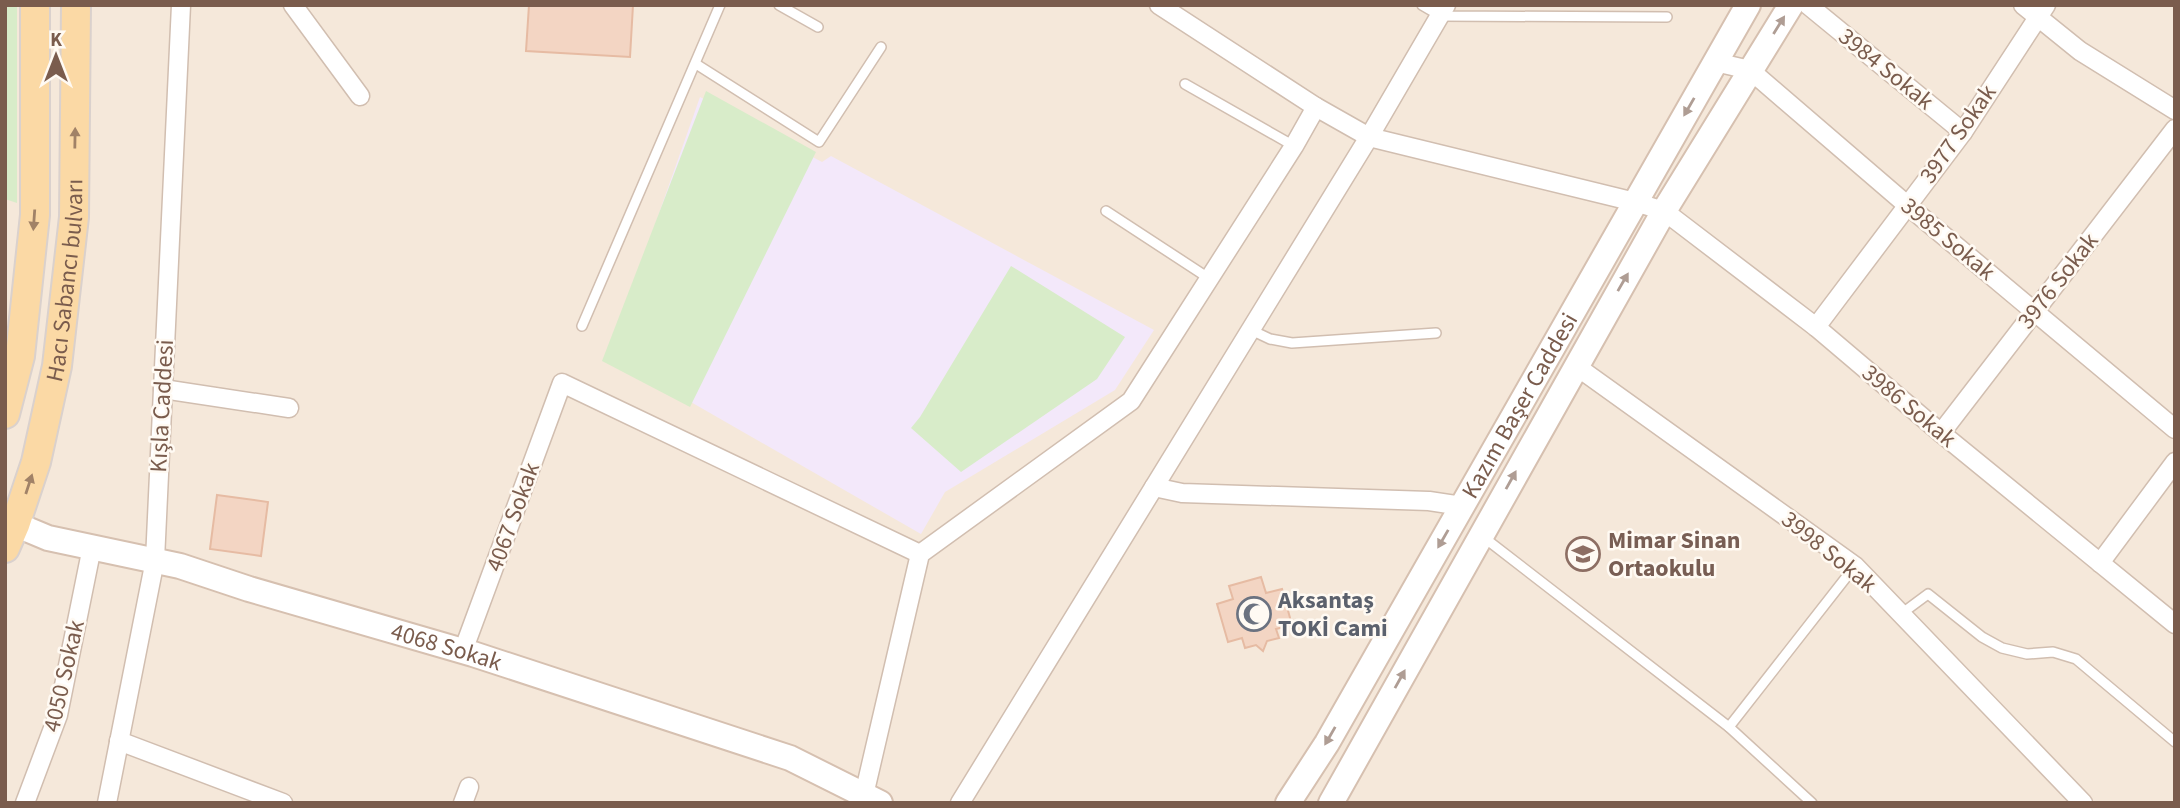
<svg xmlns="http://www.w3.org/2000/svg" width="2180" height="808" font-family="'Source Sans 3',sans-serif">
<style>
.residential{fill:#f5e8da}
.education{fill:#f3e8fa}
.green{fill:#d8ecc9}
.building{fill:#f3d5c3;stroke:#e6bba3;stroke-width:2}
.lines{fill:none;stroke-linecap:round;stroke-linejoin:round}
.lane-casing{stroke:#d1beb0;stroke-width:12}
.street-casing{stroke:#d1beb0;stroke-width:21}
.secondary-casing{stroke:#d6c0b0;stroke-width:28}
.primary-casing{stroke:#dad1cd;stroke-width:32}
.lane{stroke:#fff;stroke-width:9}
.street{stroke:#fff;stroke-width:18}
.secondary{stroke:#fff;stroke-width:24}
.primary{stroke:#fbd9a5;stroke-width:28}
.oneway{fill:#af9d94}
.oneway2{fill:#a18267}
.labels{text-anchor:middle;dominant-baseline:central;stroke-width:5;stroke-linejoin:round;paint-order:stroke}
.street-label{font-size:24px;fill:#7a5c4d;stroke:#fffaf3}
.education-label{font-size:24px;font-weight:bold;fill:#785e54;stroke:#fffaf3;text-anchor:start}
.worship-label{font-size:24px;font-weight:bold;fill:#5b616d;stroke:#fffaf3;text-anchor:start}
</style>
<rect width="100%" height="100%" fill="#fdf6ec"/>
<rect class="residential" x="5" y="5" width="2170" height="798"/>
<path class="education" d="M700,97L822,162L831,156L1154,330L1115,390L945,492L921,534L609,355Z"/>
<g class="green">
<path d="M5,5H17V203L5,199Z"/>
<path d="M706,91L816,152L690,407L602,361Z"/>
<path d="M1011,266L1125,337L1097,379L961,472L911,428L920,417Z"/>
</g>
<g class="building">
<path d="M529,5H633L630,57L526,51Z"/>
<path d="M217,495L268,502L261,556L210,549Z"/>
<path d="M1261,577L1266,593L1282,589L1292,625L1276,629L1279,638L1267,641L1263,651L1256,645L1245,648L1242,638L1228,642L1217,604L1233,599L1229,586Z"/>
</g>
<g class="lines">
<g class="lane-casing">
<g id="lane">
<path d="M779,5L818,27"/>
<path d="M1422,5L1441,16L1667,17"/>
<path d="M696,64L819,142L881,47"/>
<path d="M1185,84L1294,146"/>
<path d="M1106,211L1210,279"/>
<path d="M582,326L720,5"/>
<path d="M1251,330L1270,339L1292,343L1436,333"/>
<path d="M1482,536L1729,727L1812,803"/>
<path d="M1901,614L1928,594L1982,637L2002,648L2027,654L2053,652L2076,659L2175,742"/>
<path d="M1729,727L1855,566"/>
</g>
</g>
<g class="street-casing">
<g id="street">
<path d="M293,5L360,96"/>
<path d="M1159,5L1316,107L1369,137L1635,202L1664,211L1816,327L1941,433L2175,624"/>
<path d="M1808,5L1963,132"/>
<path d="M2023,5L2080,51L2175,110"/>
<path d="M1715,62L1750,70L1907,205L2175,429"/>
<path d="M1816,327L1963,132L2046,5"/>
<path d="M1576,366L1855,566L2083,803"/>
<path d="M163,389L289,408"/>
<path d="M1941,433L2175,129"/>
<path d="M1154,487L1182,493L1429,501L1462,506"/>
<path d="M2100,563L2175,462"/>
<path d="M463,651L562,383L920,554"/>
<path d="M119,741L283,803"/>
<path d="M864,795L920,554L1131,401L1294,146L1316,107"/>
<path d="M25,803L58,715L92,547"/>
<path d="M107,803L155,560L181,5"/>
<path d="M463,803L469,787"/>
<path d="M960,803L1369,137L1446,5"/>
</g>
</g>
<g class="secondary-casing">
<g id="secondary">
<path id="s1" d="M5,520L48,538L180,566L249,589L473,654L790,758L880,803"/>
<path id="s2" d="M1288,803L1327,743L1748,5"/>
<path d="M1331,803L1664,211L1791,5"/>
</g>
</g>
<g class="primary-casing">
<g id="primary">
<path d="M5,414L20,356L35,215V5"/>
<path id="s3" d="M5,548L15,525L36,462L57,366L74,217L76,5"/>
</g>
</g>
<use href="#lane" class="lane"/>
<use href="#street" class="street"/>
<use href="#secondary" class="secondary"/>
<use href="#primary" class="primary"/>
</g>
<defs><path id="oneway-solid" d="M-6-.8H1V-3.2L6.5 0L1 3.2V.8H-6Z" transform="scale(1.75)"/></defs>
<g class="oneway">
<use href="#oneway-solid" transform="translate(1779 25) rotate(-58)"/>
<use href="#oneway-solid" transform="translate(1689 107) rotate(120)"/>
<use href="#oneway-solid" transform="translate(1623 282) rotate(-60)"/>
<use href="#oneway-solid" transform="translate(1511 480) rotate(-61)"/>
<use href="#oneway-solid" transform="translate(1443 539) rotate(120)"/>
<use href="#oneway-solid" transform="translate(1400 679) rotate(-61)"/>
<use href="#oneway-solid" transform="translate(1330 736) rotate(120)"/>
</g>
<g class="oneway2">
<use href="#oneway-solid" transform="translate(75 138) rotate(-89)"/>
<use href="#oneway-solid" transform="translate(34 220) rotate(94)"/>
<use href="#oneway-solid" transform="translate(29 484) rotate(-72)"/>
</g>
<defs>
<g id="school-ring" transform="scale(1.75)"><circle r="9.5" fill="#fffaf3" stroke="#8d6e63" stroke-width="1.5"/><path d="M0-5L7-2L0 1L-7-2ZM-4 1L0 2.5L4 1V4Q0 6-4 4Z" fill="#8d6e63"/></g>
<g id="mosque-ring" transform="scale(1.75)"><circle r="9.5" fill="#fffaf3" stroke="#6b7280" stroke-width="1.5"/><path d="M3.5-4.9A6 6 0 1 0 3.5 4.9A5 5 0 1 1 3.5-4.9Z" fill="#6b7280"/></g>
</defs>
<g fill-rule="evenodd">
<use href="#school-ring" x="1583" y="554"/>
<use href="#mosque-ring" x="1254" y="614"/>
</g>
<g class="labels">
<g class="street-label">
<text transform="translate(1886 69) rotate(39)">3984 Sokak</text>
<text transform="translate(1958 134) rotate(-55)">3977 Sokak</text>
<text transform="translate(1948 239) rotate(40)">3985 Sokak</text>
<text stroke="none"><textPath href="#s3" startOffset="276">Hacı Sabancı bulvarı</textPath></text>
<text transform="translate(2058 281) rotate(-52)">3976 Sokak</text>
<text stroke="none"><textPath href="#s2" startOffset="460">Kazım Başer Caddesi</textPath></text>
<text transform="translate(162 406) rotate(-87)">Kışla Caddesi</text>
<text transform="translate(1909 406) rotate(40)">3986 Sokak</text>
<text transform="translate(513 517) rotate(-70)">4067 Sokak</text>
<text transform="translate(1829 552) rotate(39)">3998 Sokak</text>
<text stroke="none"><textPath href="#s1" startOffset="460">4068 Sokak</textPath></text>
<text transform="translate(64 676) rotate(-77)">4050 Sokak</text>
</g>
<g class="education-label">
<text x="1608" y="540">Mimar Sinan<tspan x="1608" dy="28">Ortaokulu</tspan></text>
</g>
<g class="worship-label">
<text x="1278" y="600">Aksantaş<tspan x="1278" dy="28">TOKİ Cami</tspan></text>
</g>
</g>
<rect width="2180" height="808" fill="none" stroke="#7a5c4d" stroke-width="14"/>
<g transform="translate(56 56)" stroke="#fffaf3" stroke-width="5" paint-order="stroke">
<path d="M0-5L12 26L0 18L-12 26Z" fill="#7a5c4d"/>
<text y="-10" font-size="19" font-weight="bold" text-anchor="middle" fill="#7a5c4d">K</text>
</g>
</svg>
